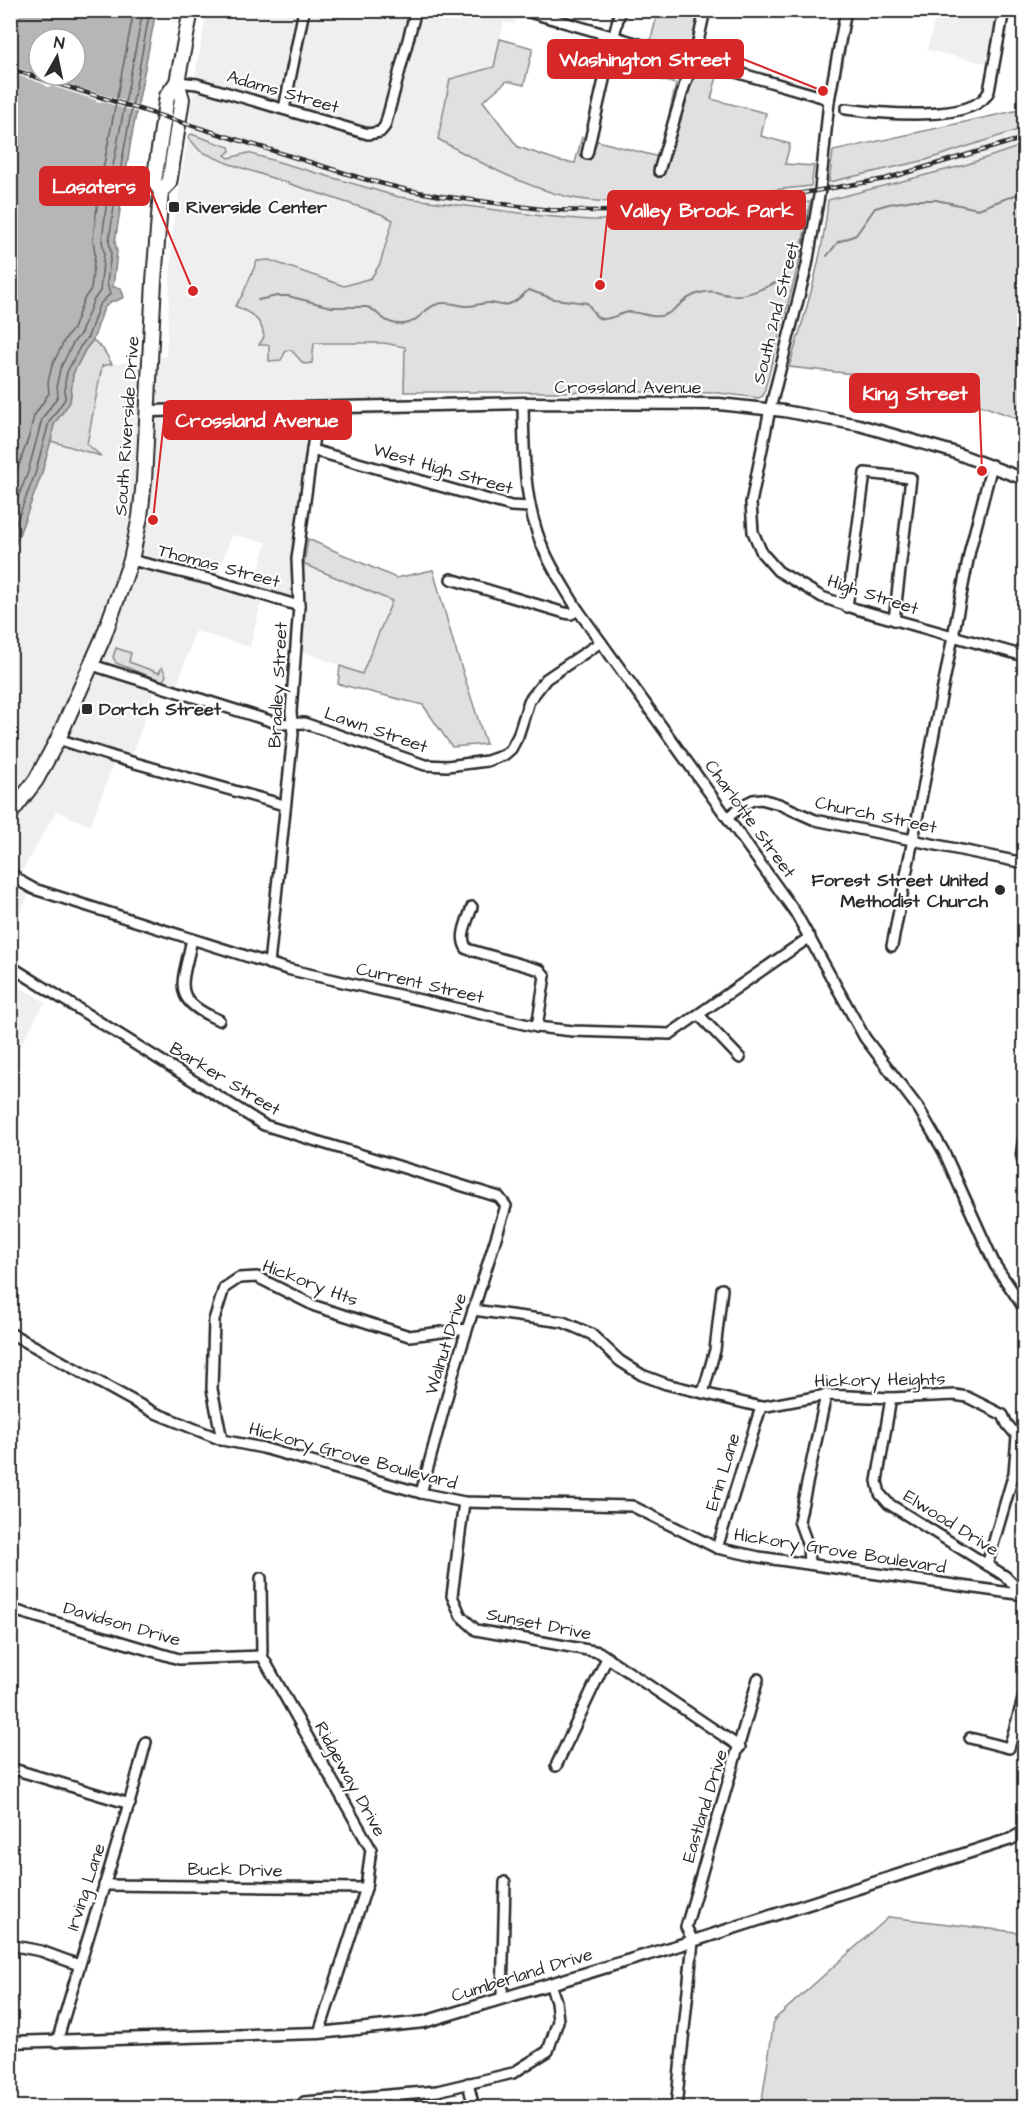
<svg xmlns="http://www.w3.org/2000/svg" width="1035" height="2118" font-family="'Architects Daughter',sans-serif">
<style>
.built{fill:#efefef;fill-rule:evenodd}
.green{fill:#e0e0e0;stroke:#868686;stroke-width:1.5}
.water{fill:#b6b6b6;stroke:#7e7e7e;stroke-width:1.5;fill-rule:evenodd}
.pier{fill:#fff}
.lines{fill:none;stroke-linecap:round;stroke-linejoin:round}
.shore{stroke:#636363;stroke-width:1.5}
.stream{stroke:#7e7e7e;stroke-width:2}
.minor-casing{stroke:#2b2b2b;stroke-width:14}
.major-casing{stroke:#2b2b2b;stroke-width:15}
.highway-casing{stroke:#2b2b2b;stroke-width:18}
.minor{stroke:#fff;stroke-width:9}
.major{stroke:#fff;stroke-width:10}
.highway{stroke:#fff;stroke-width:14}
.rail-casing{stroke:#2b2b2b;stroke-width:4.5}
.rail{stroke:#fff;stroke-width:2;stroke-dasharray:7;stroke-linecap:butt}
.poi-dot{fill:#2b2b2b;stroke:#fff;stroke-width:2}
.labels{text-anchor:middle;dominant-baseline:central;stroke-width:4.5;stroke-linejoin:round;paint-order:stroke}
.street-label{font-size:18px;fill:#2b2b2b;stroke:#fff}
.poi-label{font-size:18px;font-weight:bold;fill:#2b2b2b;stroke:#fff;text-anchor:start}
.leader{fill:none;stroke:#d62828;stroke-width:2}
.callout-dot{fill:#d62828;stroke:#fff;stroke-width:2}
.callout{fill:#d62828;stroke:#d62828;stroke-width:2}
.callout-label{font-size:20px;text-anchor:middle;font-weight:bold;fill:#fff}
</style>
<rect width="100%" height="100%" fill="#fff"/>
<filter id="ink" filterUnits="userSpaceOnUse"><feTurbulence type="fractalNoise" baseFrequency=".0167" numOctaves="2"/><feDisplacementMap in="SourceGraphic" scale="12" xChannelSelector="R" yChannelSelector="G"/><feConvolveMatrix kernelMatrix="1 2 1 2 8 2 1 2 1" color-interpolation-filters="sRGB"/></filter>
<g filter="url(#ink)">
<g class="built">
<path d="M207,11H519L515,24L504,22L494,67L450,79L538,187L568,197L609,203L746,193L811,186L810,202L643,220H590L542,216L399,197L248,153L229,158L225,155L230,150L224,144L191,134L190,116L195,76Z"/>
<path d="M937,11H998L986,63L927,50Z"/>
<path d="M1024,128V145L965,165L828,200L829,182L926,160Z"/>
<path d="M188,137L200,151L227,163L381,214L394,220L380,264L371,278L344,286L269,260H260L257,261L242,296L236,306L249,312L263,327L264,337L259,345H269V360L291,350L304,364L314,343H384L405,347L404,415L330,417L325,419L324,422H307L308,429L293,559L392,601L362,674L292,647L291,611L286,607L262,599L250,647L195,631L177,686L158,680L131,759L117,755L90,826L56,811L15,884L21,891L29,894L11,932L10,556L41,476L51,441L100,454L87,445L102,366L166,356L173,228ZM232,535L267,542L253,588L217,576Z"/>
<path d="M10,981L45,1002L18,1050L11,1042Z"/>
</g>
<g class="green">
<path d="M658,11H702L690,63L718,73L711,99L766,113L761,136L790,144L785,164L814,166L811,186C762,191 714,197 664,200C632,202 601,204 568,197C522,186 479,162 438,139L450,79L494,67L500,39L533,48L524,85L507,81L483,101L518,147L560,161L575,163L582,137L659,157L676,84L642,75Z"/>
<path d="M1024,109V128L926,160L829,182L833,151Z"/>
<path d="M191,134L229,147L230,151L225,155L229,158L248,153L399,197L542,216L590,220H643L810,202L800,259L763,396L759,398L719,393L653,392H404L405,347L384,343H314L312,363L304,364L291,350L286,351L281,360L269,361V345H259L264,337C262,319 251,313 235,306L242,296L257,261L269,260L344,286L371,278L380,264L393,220L381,214L227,163L200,151L188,137Z"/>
<path d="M1024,145V421L911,380L789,367C806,311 823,258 828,200L965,165Z"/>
<path d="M93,340L103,349L112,364L102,366L87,444L101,456L51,441L54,424L70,402L73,374L85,350Z"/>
<path d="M308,539L396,578L433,570L453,641L486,744L452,747L423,705L338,684L340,666L362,674L392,601L304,564Z"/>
<path d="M116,648L131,653L129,662L159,673L162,667L166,675L163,682L116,663L113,657Z"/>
<path d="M889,1917L1024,1933V2107H761L774,2020Z"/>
</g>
<path class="water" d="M11,11H156L131,140L115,242L117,252L113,287L121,288L124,297L116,301H112L104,308L93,340L85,350L73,374L70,402L54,424L51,441L41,476L11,556ZM39,39H75V75H39Z"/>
<path class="pier" d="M11,66L45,77L51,76L54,80L141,106L139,113L101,101L100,103L96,102V100L52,86L47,87L44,84L11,73Z"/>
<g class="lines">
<g class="shore">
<path d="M10,492L29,436L34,416L49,393L48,382L52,366L65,339L73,329L84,299L91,289L95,254L93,239L99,190L134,10"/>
<path d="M10,518L28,472L42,419L58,396L57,383L60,369L73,343L81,333L93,301L100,291L104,253L102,240L108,192L143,10"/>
<path d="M10,539L35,474L49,422L65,399V383L67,372L80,347L88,337L99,305L110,294L107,283L111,253L109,241L116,193L150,10"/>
</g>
<g class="stream">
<path d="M827,256L838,242L856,235L875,208L889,204L914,200H936L978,209L1018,194L1024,177"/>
<path d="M258,300L277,296H288L331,307H367C378,310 382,323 398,324C419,326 421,308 438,304C447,301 456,305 465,306C473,307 480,303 488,303C493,303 496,304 501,305C513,306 520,297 529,290L554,299L587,303C593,309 594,318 602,319C610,320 620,313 629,312C643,312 655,321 669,313C680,306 685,297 700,293C716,289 717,294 731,295C749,297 767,286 784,279"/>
</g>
<g class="minor-casing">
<g id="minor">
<path d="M522,10L822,97L829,101"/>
<path d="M846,10L829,101L820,190L807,265L770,409L751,503L753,532L762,553L778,571L822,597L856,609L1024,656"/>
<path d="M177,82L197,84L368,134L380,132L385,126L416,10"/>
<path d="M284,109L304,10"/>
<path d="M846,109C876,113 976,124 989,91L1004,10"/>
<path d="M587,154L620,10"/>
<path d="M659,171L684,87L694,60L705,10"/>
<path d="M523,403C524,446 523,490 537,532C546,560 563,585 578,610L795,912L865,1038L919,1109L944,1152L995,1265L1024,1308"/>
<path d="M312,450L511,506L530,507"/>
<path d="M131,560L213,580L299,606"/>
<path d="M451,579L565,613L571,614L578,610"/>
<path d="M847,607L865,473L911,478L894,620"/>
<path d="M92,665L280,724L304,723L425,765L447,766L487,761L504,755L511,749L518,736L529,701L546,679L601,642"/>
<path d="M58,739L114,757L284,805"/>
<path d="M728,817L745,804L753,800L761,799L779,804L815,820L1024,863"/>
<path d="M10,872L23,883L34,889L287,969L537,1027L573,1031L670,1034L810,937"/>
<path d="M472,907C468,920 458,937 467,949L540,970L545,976L537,1027"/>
<path d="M192,939C183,984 169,999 219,1020"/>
<path d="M892,946L970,550L992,465"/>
<path d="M269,964L293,734L291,712L299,606L297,559L318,407"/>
<path d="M10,966L264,1125L499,1197L506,1206L454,1371L421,1493"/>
<path d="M699,1015L740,1058"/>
<path d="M473,1310L563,1322L591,1334L620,1361L642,1375L666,1384L761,1407L826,1395L891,1398L955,1395L967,1397L1003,1415L1007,1424L1017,1436L1014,1473L987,1565"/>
<path d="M10,1333L153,1412L222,1440L263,1448L421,1493L464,1502L632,1506L717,1548L759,1557L1024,1595"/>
<path d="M703,1393L715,1350L722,1289"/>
<path d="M891,1398L877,1481L880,1494L889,1504L1005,1576L1024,1595"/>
<path d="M222,1440L212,1389L214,1320L224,1288L239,1278L257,1277L315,1306L409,1336L467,1329"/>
<path d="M464,1502L452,1596L461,1616L476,1630L599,1652L740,1747"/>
<path d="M717,1548L761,1407"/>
<path d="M809,1564L808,1546L799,1521L826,1395"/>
<path d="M261,1578L262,1656L371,1849L366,1888L319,2033"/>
<path d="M10,1609L179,1659L262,1656"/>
<path d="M970,1738L1009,1748L1024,1696"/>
<path d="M556,1766L607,1658"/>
<path d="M10,1768L130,1804"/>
<path d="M104,1885L366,1888"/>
<path d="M10,1945L41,1951L79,1965"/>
<path d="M502,1998L505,1882"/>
<path d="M57,2042C85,1942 120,1843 146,1742"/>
<path d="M468,2083L474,2108"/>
<path d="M394,2095L395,2108"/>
<path d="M304,2102L437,2091L513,2073L548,2051L558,2021L556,2001L550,1984"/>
<path d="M676,2108L693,1941L686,1927L758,1679"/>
</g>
</g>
<g class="major-casing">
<g id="major">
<path d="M149,411L523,403L719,404L784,411L859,425L953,452L1024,479"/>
<path d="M1024,1139L1022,1155L1024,1162"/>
<path d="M10,2042L319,2033L424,2022L693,1941L1011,1839L1024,1832"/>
</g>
</g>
<g class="highway-casing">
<g id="highway">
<path d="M161,191L154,182L167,96L177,82L191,10"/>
<path d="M10,814L36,780L58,739L103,638L131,560L140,517L144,481L154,281L161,191L169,183L170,178L182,99L177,82"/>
</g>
</g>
<use href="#minor" class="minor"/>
<use href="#major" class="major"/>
<use href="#highway" class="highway"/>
<g class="rail-casing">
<path id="rail" d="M10,69L364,179L407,190L441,196L549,210L642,212L797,194L885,179L1024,138"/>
</g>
<use href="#rail" class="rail"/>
</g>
</g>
<g class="poi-dot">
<rect x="168" y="201" width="12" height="12" rx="3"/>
<rect x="81" y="703" width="12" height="12" rx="3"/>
<circle cx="1000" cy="890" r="6"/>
</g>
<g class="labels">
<g class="street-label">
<text transform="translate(283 92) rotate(16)">Adams Street</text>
<text transform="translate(776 313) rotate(-76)">South 2nd Street</text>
<text x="628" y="387">Crossland Avenue</text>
<text transform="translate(127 426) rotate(-86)">South Riverside Drive</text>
<text transform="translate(443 469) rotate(16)">West High Street</text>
<text transform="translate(219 566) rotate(15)">Thomas Street</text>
<text transform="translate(873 595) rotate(18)">High Street</text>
<text transform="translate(278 685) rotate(-87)">Bradley Street</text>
<text transform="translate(376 730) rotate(19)">Lawn Street</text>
<text transform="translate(876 815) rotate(12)">Church Street</text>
<text transform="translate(750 819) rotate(54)">Charlotte Street</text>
<text transform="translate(420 983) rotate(13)">Current Street</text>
<text transform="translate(225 1079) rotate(31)">Barker Street</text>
<text transform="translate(310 1283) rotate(21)">Hickory Hts</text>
<text transform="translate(446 1344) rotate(-73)">Walnut Drive</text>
<text transform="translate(880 1380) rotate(-1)">Hickory Heights</text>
<text transform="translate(353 1456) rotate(15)">Hickory Grove Boulevard</text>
<text transform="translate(723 1472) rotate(-73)">Erin Lane</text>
<text transform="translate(951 1523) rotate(32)">Elwood Drive</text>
<text transform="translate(840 1551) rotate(9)">Hickory Grove Boulevard</text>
<text transform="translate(122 1624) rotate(16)">Davidson Drive</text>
<text transform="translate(539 1624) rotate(11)">Sunset Drive</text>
<text transform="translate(350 1779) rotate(61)">Ridgeway Drive</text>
<text transform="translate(705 1806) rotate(-73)">Eastland Drive</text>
<text transform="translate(235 1870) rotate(1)">Buck Drive</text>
<text transform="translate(86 1887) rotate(-72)">Irving Lane</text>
<text transform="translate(522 1975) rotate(-17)">Cumberland Drive</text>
</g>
<g class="poi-label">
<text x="186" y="207">Riverside Center</text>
<text x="99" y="709">Dortch Street</text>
<text x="988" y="880" text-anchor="end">Forest Street United<tspan x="988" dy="21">Methodist Church</tspan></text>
</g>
</g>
<path class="leader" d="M823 91L743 59M193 291L149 186M600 285L608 210M982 471L979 393M153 520L164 420"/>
<g class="callout-dot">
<circle cx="823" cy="91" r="6"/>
<circle cx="193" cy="291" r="6"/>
<circle cx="600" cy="285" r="6"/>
<circle cx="982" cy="471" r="6"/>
<circle cx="153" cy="520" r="6"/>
</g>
<g class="callout">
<rect x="548" y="40" width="195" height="38" rx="6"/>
<rect x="40" y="167" width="109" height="38" rx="6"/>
<rect x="608" y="191" width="197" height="38" rx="6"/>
<rect x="850" y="374" width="129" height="38" rx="6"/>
<rect x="164" y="401" width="187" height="38" rx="6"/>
</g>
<g class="callout-label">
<text x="645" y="66">Washington Street</text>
<text x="94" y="193">Lasaters</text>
<text x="707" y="217">Valley Brook Park</text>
<text x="915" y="400">King Street</text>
<text x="257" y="427">Crossland Avenue</text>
</g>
<rect width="1035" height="2118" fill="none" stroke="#fff" stroke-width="36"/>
<rect x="18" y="18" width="999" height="2082" fill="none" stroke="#2b2b2b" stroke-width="2" filter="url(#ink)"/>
<g transform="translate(57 57) rotate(9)"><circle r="28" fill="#ffffff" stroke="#aaaaaa" stroke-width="1.5"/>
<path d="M0-4.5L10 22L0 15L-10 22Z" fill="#2b2b2b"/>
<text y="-9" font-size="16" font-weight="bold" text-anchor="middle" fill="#2b2b2b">N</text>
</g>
</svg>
